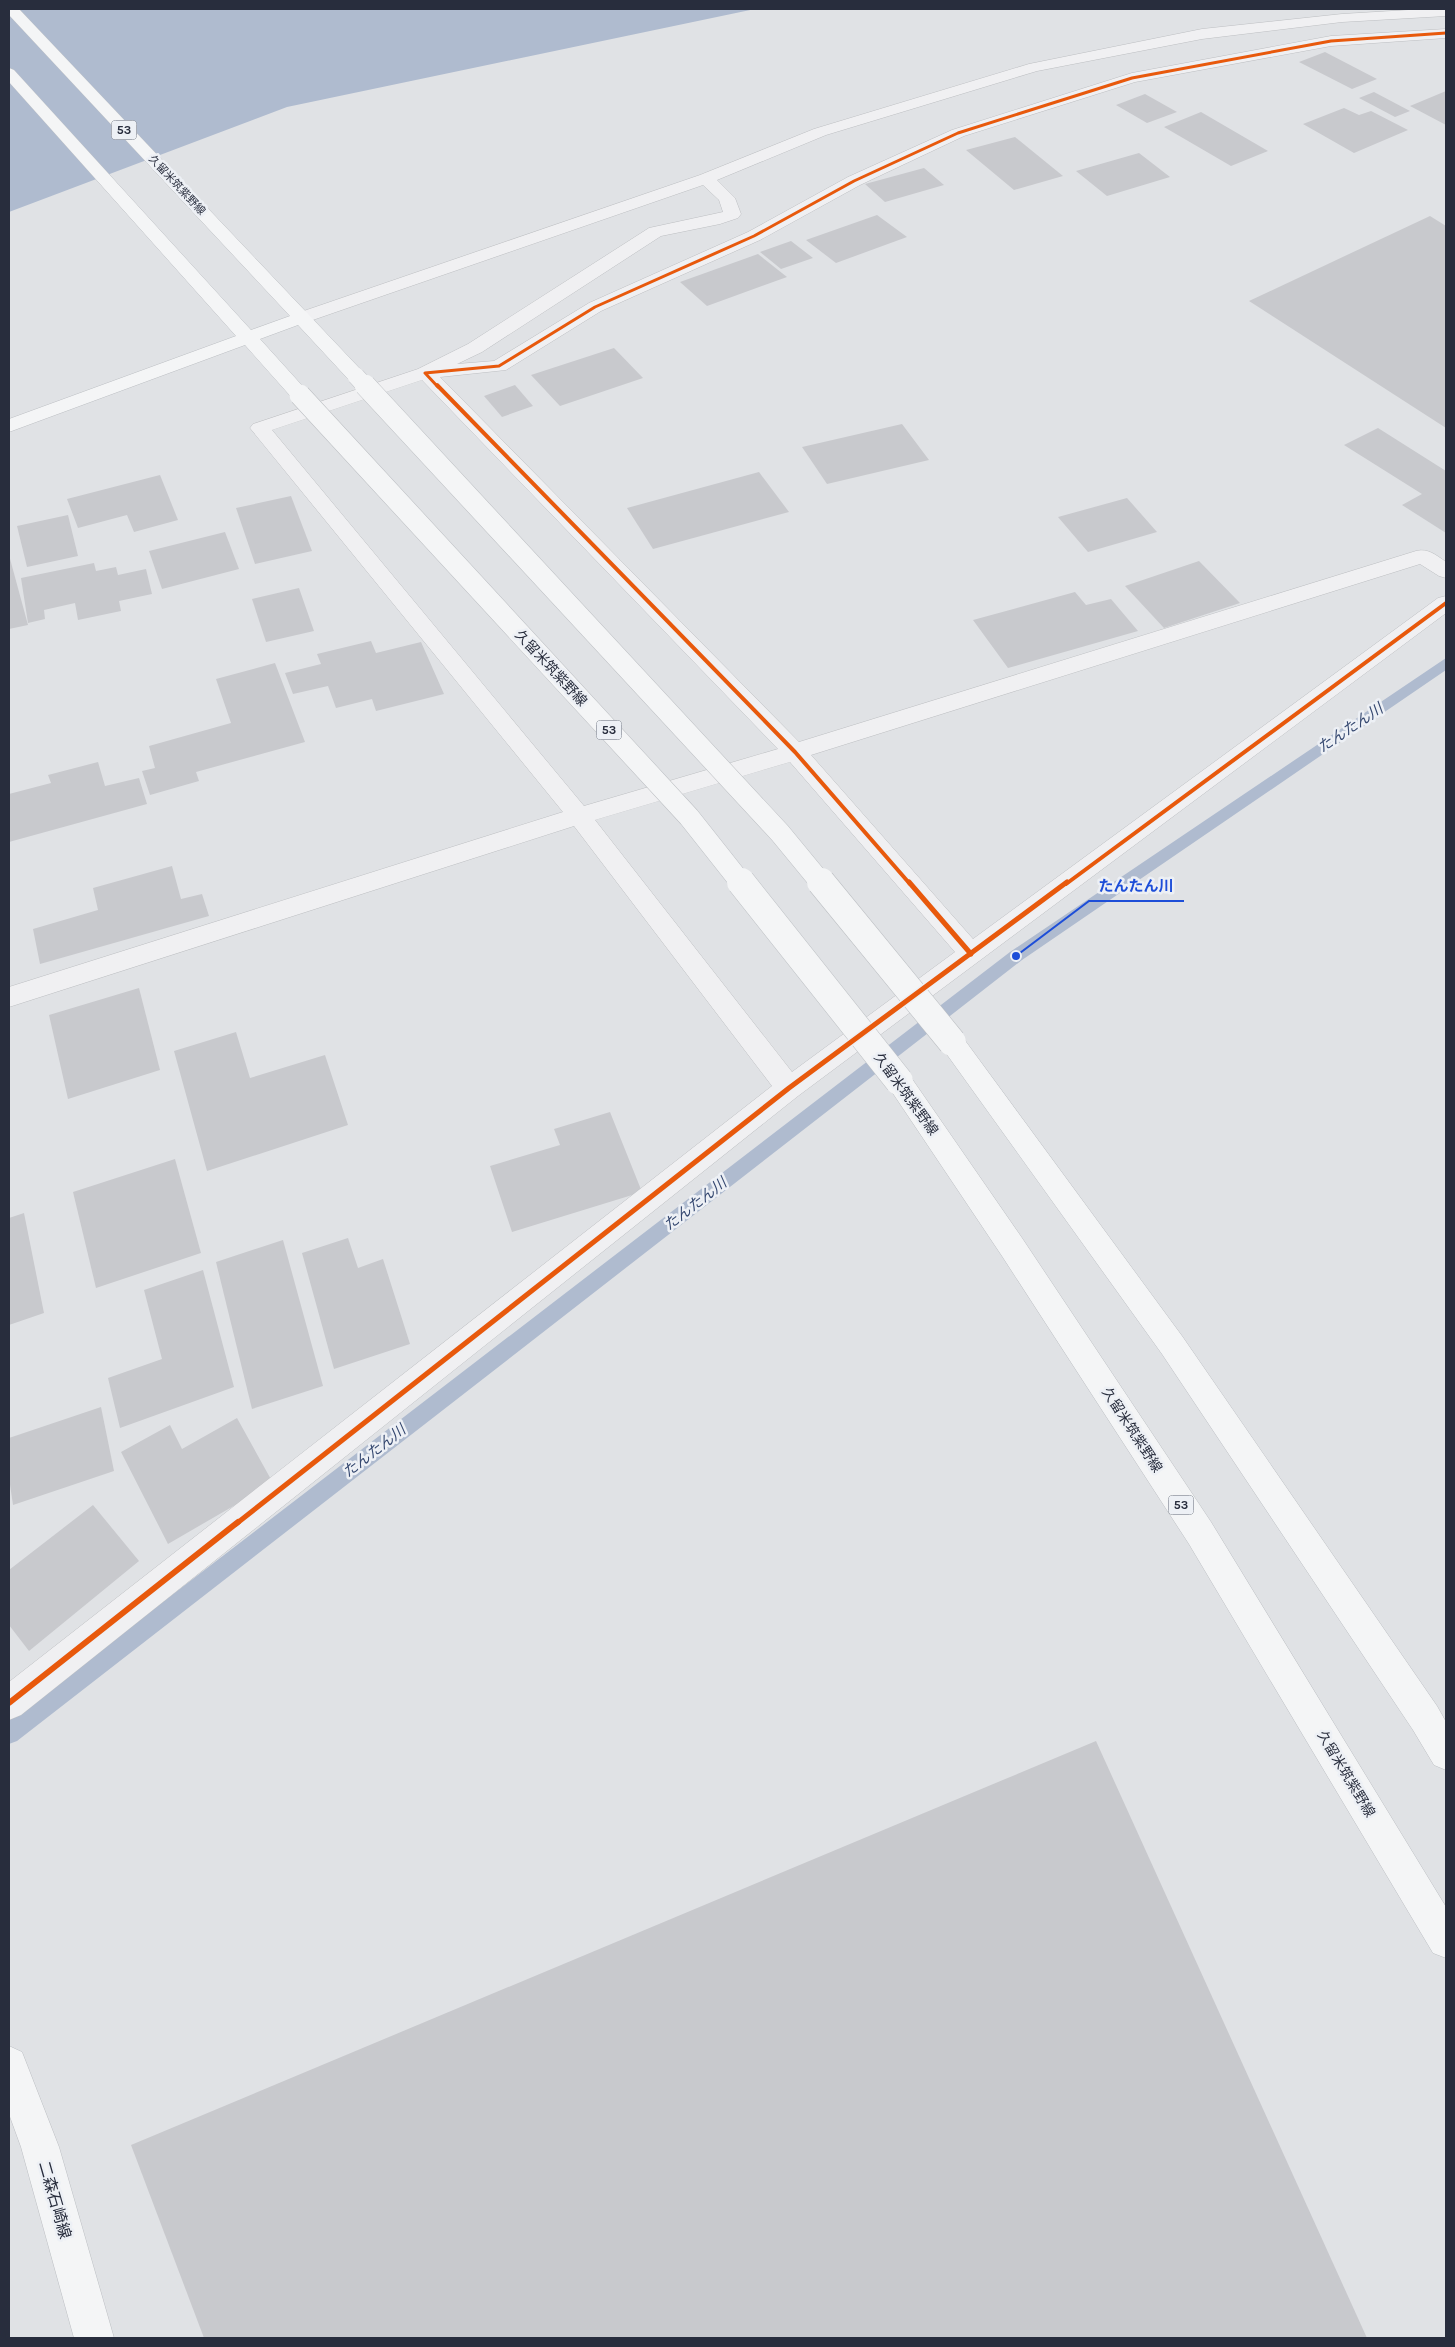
<svg xmlns="http://www.w3.org/2000/svg" width="1455" height="2347" font-family="Karla,'Noto Sans JP',sans-serif">
<style>
.water{fill:#afbbcf}
.lines{fill:none;stroke-linecap:round;stroke-linejoin:round}
.stream{fill:#afbbcf;fill-rule:evenodd}
.building{fill:#c8c9cd}
.minor-casing{stroke:#bdbfc2;stroke-width:1}
.major-casing{stroke:#bcbfc3;stroke-width:1}
.minor{fill:#f0f0f2;fill-rule:evenodd}
.major{fill:#f4f5f6;fill-rule:evenodd}
.major-bridge-far2-casing{stroke:#bcbfc3;stroke-width:18;stroke-linecap:butt}
.major-bridge-far1-casing{stroke:#bcbfc3;stroke-width:22;stroke-linecap:butt}
.major-bridge-casing{stroke:#bcbfc3;stroke-width:29;stroke-linecap:butt}
.major-bridge-far2{stroke:#f4f5f6;stroke-width:17}
.major-bridge-far1{stroke:#f4f5f6;stroke-width:21}
.major-bridge{stroke:#f4f5f6;stroke-width:28}
.cycleway-far3-casing{stroke:#edf0f5;stroke-width:5}
.cycleway-far2-casing{stroke:#edf0f5;stroke-width:6}
.cycleway-far1-casing{stroke:#edf0f5;stroke-width:8}
.cycleway-casing{stroke:#edf0f5;stroke-width:9}
.cycleway-far3{stroke:#e8590c;stroke-width:3}
.cycleway-far2{stroke:#e8590c;stroke-width:4}
.cycleway-far1{stroke:#e8590c;stroke-width:5}
.cycleway{stroke:#e8590c;stroke-width:6}
.labels{text-anchor:middle;dominant-baseline:central;stroke-width:5;stroke-linejoin:round;paint-order:stroke}
.far-street-label{font-size:11px;fill:#282d3d;stroke:#edf0f5}
.shield{fill:#edf0f5;stroke:#636874;stroke-width:1}
.shield-label{font-size:12px;font-weight:bold;fill:#282d3d}
.street-label{font-size:14px;fill:#282d3d;stroke:#edf0f5}
.water-label{font-size:15px;font-style:italic;fill:#34476f;stroke:#edf0f5}
.near-street-label{font-size:16px;fill:#282d3d;stroke:#edf0f5}
.leader{fill:none;stroke:#1d4ed8;stroke-width:2}
.callout-dot{fill:#1d4ed8;stroke:#edf0f5;stroke-width:2}
.callout-label{font-size:15px;text-anchor:middle;font-weight:bold;fill:#1d4ed8;stroke:#edf0f5;stroke-width:5;stroke-linejoin:round;paint-order:stroke}
</style>
<rect width="100%" height="100%" fill="#e0e2e5"/>
<path class="water" d="M9,9H755L287,107L9,212Z"/>
<g class="lines">
<path class="stream" d="M1446,658V670L1022,960L17,1741L9,1744V1720L1010,952Z"/>
</g>
<g class="building">
<path d="M1325,52L1377,79L1352,89L1299,62Z"/>
<path d="M1446,91V125L1410,106Z"/>
<path d="M1374,92L1410,111L1395,117L1359,98Z"/>
<path d="M1145,94L1177,112L1147,123L1116,105Z"/>
<path d="M1344,108L1359,115L1371,111L1408,130L1354,153L1303,124Z"/>
<path d="M1201,112L1268,151L1231,166L1164,127Z"/>
<path d="M1015,137L1063,176L1014,190L966,150Z"/>
<path d="M1139,153L1170,177L1107,196L1076,171Z"/>
<path d="M924,168L944,185L885,202L865,184Z"/>
<path d="M877,215L907,237L836,263L806,240Z"/>
<path d="M1430,216L1446,226V428L1249,301Z"/>
<path d="M791,241L813,258L781,269L760,252Z"/>
<path d="M758,254L787,277L707,306L680,282Z"/>
<path d="M614,348L643,378L560,406L531,375Z"/>
<path d="M515,385L533,406L502,417L484,396Z"/>
<path d="M902,424L929,460L827,484L802,447Z"/>
<path d="M1378,428L1446,471V533L1402,505L1422,494L1344,445Z"/>
<path d="M759,472L789,512L653,549L627,508Z"/>
<path d="M160,475L178,520L134,532L127,515L78,528L67,499Z"/>
<path d="M291,496L312,551L255,564L236,508Z"/>
<path d="M1127,498L1157,532L1088,552L1058,517Z"/>
<path d="M68,515L78,556L27,567L17,526Z"/>
<path d="M225,532L239,569L162,589L149,551Z"/>
<path d="M9,555L28,625L9,629Z"/>
<path d="M1199,561L1240,603L1164,628L1125,586Z"/>
<path d="M94,563L96,571L116,567L118,575L146,569L152,594L119,601L121,611L78,620L75,603L44,610L45,619L28,623L21,578Z"/>
<path d="M299,588L314,631L266,642L252,599Z"/>
<path d="M1075,592L1086,605L1111,599L1138,631L1008,668L973,620Z"/>
<path d="M371,641L376,653L421,642L444,694L376,711L372,699L336,708L328,686L293,694L285,673L321,664L317,654Z"/>
<path d="M275,663L305,742L196,772L199,781L150,795L142,771L155,768L149,746L231,723L216,679Z"/>
<path d="M98,762L105,786L139,778L147,804L9,842V794L51,783L48,775Z"/>
<path d="M172,866L181,899L202,894L209,916L40,964L33,929L98,910L93,888Z"/>
<path d="M139,988L160,1070L68,1099L49,1015Z"/>
<path d="M236,1032L250,1078L325,1055L348,1125L207,1171L174,1051Z"/>
<path d="M610,1112L642,1192L512,1232L490,1166L560,1145L554,1129Z"/>
<path d="M175,1159L201,1253L96,1288L73,1192Z"/>
<path d="M24,1213L44,1313L9,1325V1218Z"/>
<path d="M348,1238L358,1268L383,1259L410,1344L334,1369L302,1253Z"/>
<path d="M283,1240L323,1386L252,1409L216,1262Z"/>
<path d="M203,1270L234,1387L120,1428L108,1378L162,1359L144,1290Z"/>
<path d="M101,1407L114,1471L13,1505L9,1478V1438Z"/>
<path d="M237,1418L273,1483L168,1544L121,1452L170,1425L182,1449Z"/>
<path d="M93,1505L139,1561L29,1651L9,1625V1570Z"/>
<path d="M1096,1741L1367,2338H204L131,2145Z"/>
</g>
<g class="lines">
<g class="minor-casing">
<path id="minor" d="M1425,9H1446V16L1342,22L1202,39L1037,71L826,135L717,180L735,198L741,214L738,218L720,224L661,236L482,352L457,364L494,361L589,303L748,232L848,177L952,130L1132,73L1331,36L1446,29V38L1331,46L1135,82L964,136L860,185L760,240L601,311L506,370L440,377L799,742L1416,551C1428,548 1436,555 1446,562V578L1439,576L1420,564L811,755L973,939L1438,598L1446,596V613L798,1096L21,1715L9,1720V1682L772,1086L574,826L9,1007V987L563,812L250,428L253,424L418,369L468,344L649,228L723,212L719,200L703,185L307,322H295L292,318L295,314L700,175L814,129L1029,64L1202,29L1342,14ZM422,380L778,749L584,806L272,430ZM790,762L955,952L792,1072L595,820Z"/>
</g>
<g class="major-casing">
<g id="major">
<path d="M9,9H19L363,372L365,376L363,380L356,382L349,380L298,325L260,339L307,391L309,395L307,399L300,401L293,399L245,345L9,432V419L236,336L9,82V68L14,70L251,330L290,316L9,15Z"/>
<path d="M952,1032L961,1035L1182,1336L1437,1706L1446,1722V1770L1434,1765L1413,1730L1162,1354L943,1049L939,1042L943,1035Z"/>
<path d="M899,1070L908,1073L1022,1238L1211,1522L1446,1907V1958L1433,1953L1189,1544L1002,1256L890,1089L886,1081L890,1073Z"/>
<path d="M9,2046L22,2052L59,2147L114,2338H74L21,2147L9,2114Z"/>
</g>
</g>
<use href="#minor" class="minor"/>
<use href="#major" class="major"/>
<g class="major-bridge-far2-casing">
<path id="major-bridge-far2" d="M356,376L366,387"/>
</g>
<g class="major-bridge-far1-casing">
<g id="major-bridge-far1">
<path d="M365,385L780,833L822,884"/>
<path d="M300,395L689,817L742,884"/>
</g>
</g>
<g class="major-bridge-casing">
<g id="major-bridge">
<path d="M741,882L899,1081"/>
<path d="M821,882L952,1042"/>
</g>
</g>
<use href="#major-bridge-far2" class="major-bridge-far2"/>
<use href="#major-bridge-far1" class="major-bridge-far1"/>
<use href="#major-bridge" class="major-bridge"/>
<g class="cycleway-far3-casing">
<path id="cycleway-far3" d="M438,387L425,373L499,366L595,307L754,236L854,181L958,133L1132,78L1331,41L1446,33"/>
</g>
<g class="cycleway-far2-casing">
<g id="cycleway-far2">
<path d="M437,385L795,752L910,884"/>
<path d="M1066,884L1446,603"/>
</g>
</g>
<g class="cycleway-far1-casing">
<g id="cycleway-far1">
<path d="M909,882L971,954"/>
<path d="M236,1524L789,1088L1067,882"/>
</g>
</g>
<g class="cycleway-casing">
<path id="cycleway" d="M9,1703L238,1522"/>
</g>
<use href="#cycleway-far3" class="cycleway-far3"/>
<use href="#cycleway-far2" class="cycleway-far2"/>
<use href="#cycleway-far1" class="cycleway-far1"/>
<use href="#cycleway" class="cycleway"/>
</g>
<g class="labels">
<g class="far-street-label">
<text transform="translate(177 185) rotate(47)">久留米筑紫野線</text>
</g>
<g class="shield">
<rect x="111.5" y="120.5" width="25" height="19" rx="4"/>
<rect x="596.5" y="720.5" width="25" height="19" rx="4"/>
<rect x="1168.5" y="1495.5" width="25" height="19" rx="4"/>
</g>
<g class="shield-label">
<text x="124" y="130">53</text>
<text x="609" y="730">53</text>
<text x="1181" y="1505">53</text>
</g>
<g class="street-label">
<text transform="translate(551 668) rotate(47)">久留米筑紫野線</text>
<text transform="translate(906 1094) rotate(54)">久留米筑紫野線</text>
<text transform="translate(1132 1430) rotate(57)">久留米筑紫野線</text>
<text transform="translate(1346 1774) rotate(59)">久留米筑紫野線</text>
</g>
<g class="water-label">
<text transform="translate(1350 728) rotate(-34)">たんたん川</text>
<text transform="translate(695 1204) rotate(-38)">たんたん川</text>
<text transform="translate(374 1451) rotate(-38)">たんたん川</text>
</g>
<g class="near-street-label">
<text transform="translate(55 2200) rotate(74)">二森石崎線</text>
</g>
</g>
<path class="leader" d="M1016 956L1089 901H1184"/>
<circle class="callout-dot" cx="1016" cy="956" r="5"/>
<g class="callout-label">
<text x="1136" y="891">たんたん川</text>
</g>
<rect width="1455" height="2347" fill="none" stroke="#282d3d" stroke-width="20"/>
</svg>
